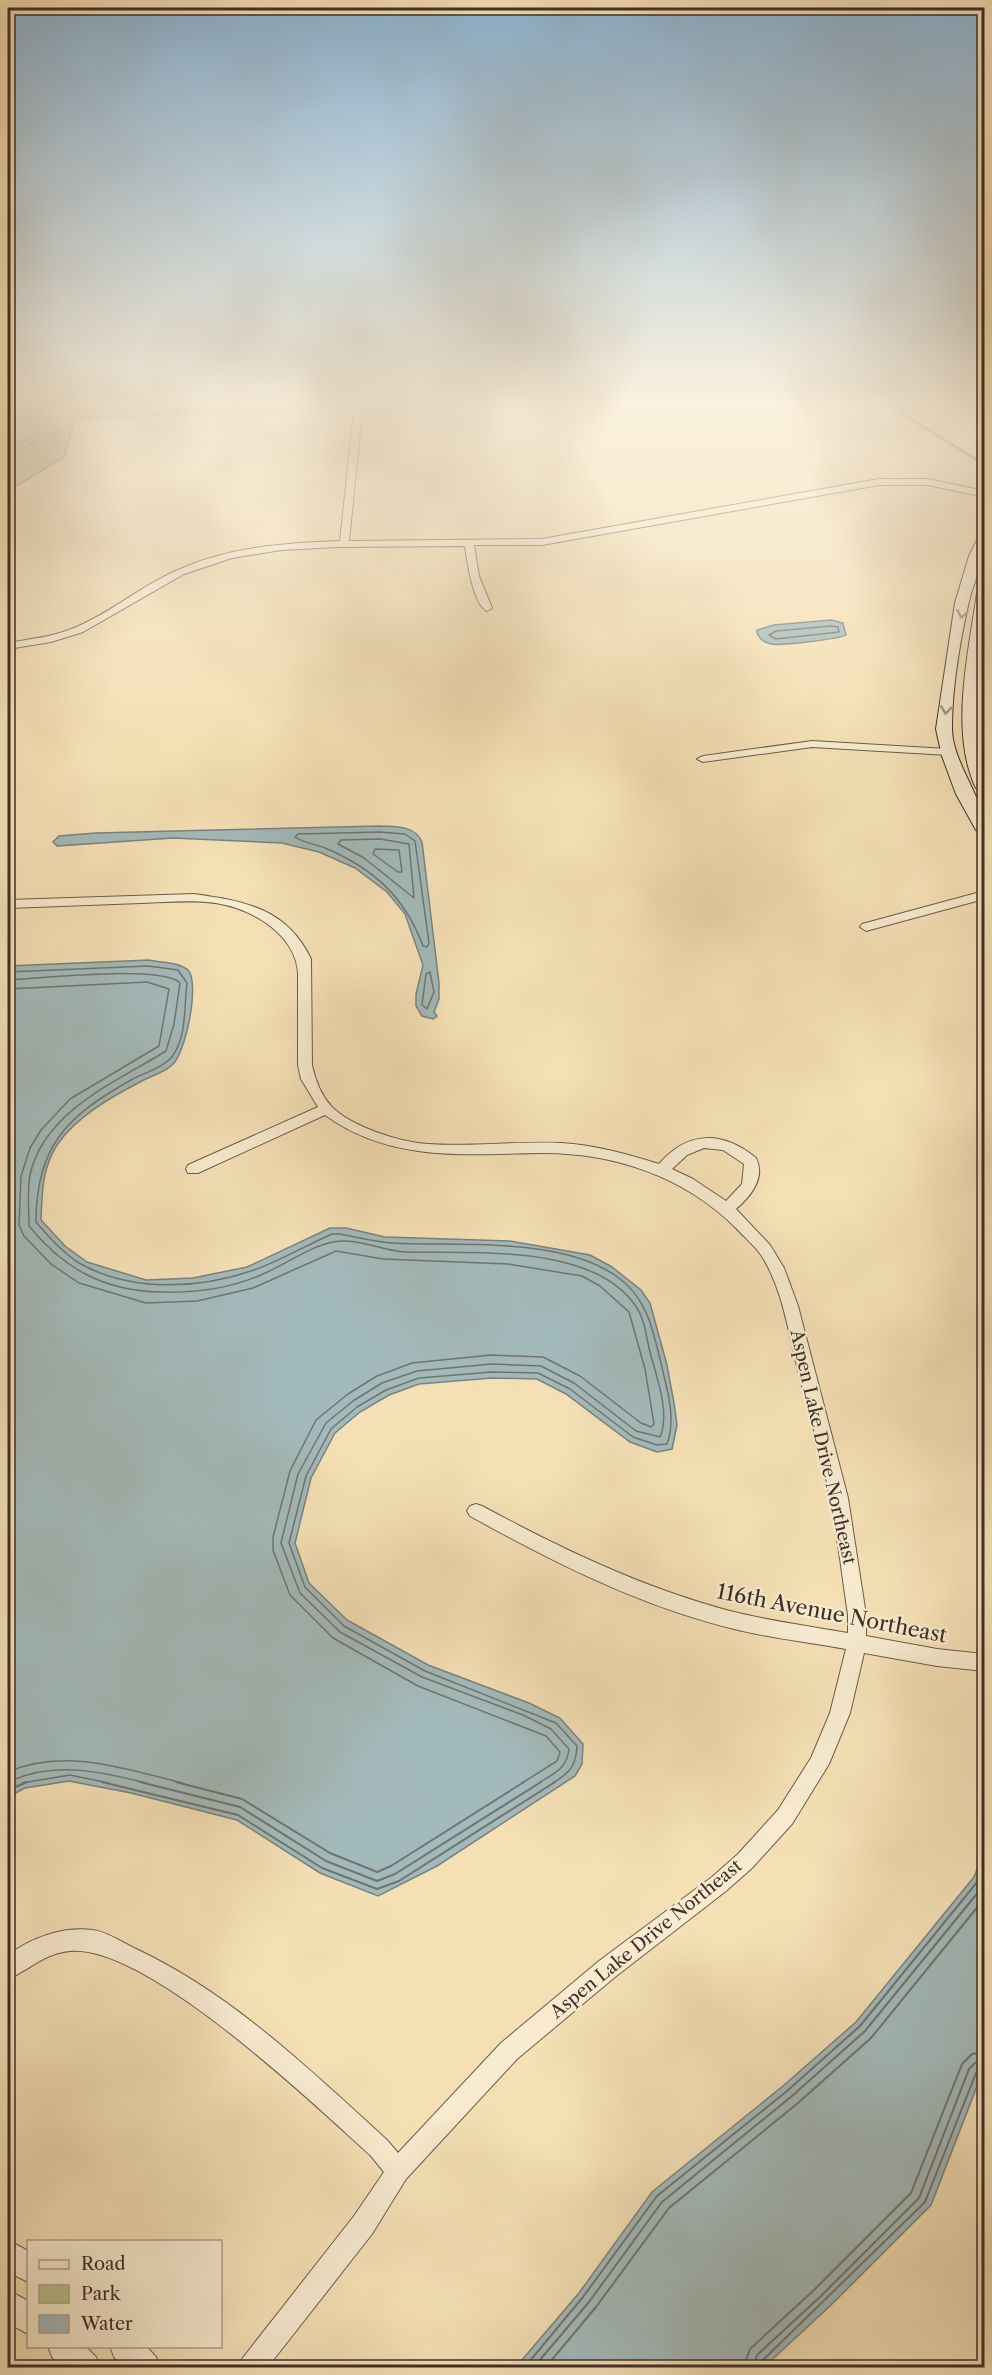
<svg xmlns="http://www.w3.org/2000/svg" width="992" height="2375" font-family="'Libre Caslon Text',serif">
<style>
.green{fill:#bdc28d;stroke:#7e785b;stroke-width:1.5}
.water{fill:#a3baba;stroke:#7b8280;stroke-width:1.5}
.lines{fill:none;stroke-linecap:round;stroke-linejoin:round}
.shore-far1{stroke:#707472;stroke-width:1.5}
.shore{stroke:#707472;stroke-width:2}
.stream{stroke:#7b8280;stroke-width:3}
.minor-casing{stroke:#6c5b4c;stroke-width:2}
.tertiary-casing{stroke:#6c5b4c;stroke-width:2}
.secondary-casing{stroke:#3e2f29;stroke-width:2}
.minor{fill:#f8ebd0;fill-rule:evenodd}
.tertiary{fill:#f8ebd0;fill-rule:evenodd}
.secondary{fill:#f8ebd0;fill-rule:evenodd}
.oneway{stroke:#9b8d7c}
.labels{text-anchor:middle;dominant-baseline:central;stroke-width:4.5;stroke-linejoin:round;paint-order:stroke}
.street-label{font-size:18px;fill:#3e2f29;stroke:#f8ebd0}
.near-street-label{font-size:21px;fill:#3e2f29;stroke:#f8ebd0}
</style>
<rect width="100%" height="100%" fill="#f5e0b6"/>
<filter id="stains"><feTurbulence type="fractalNoise" baseFrequency=".00333" numOctaves="4"/><feColorMatrix values="0 0 0 0 .2 0 0 0 0 .09 0 0 0 0 .02 0 0 0 .5 -.17"/></filter>
<radialGradient id="worn" r=".72"><stop offset=".6" stop-color="#630" stop-opacity="0"/><stop offset="1" stop-color="#630" stop-opacity=".3"/></radialGradient>
<path class="green" d="M8,399H403L404,409L75,418L64,457L8,491Z"/>
<g class="water">
<path d="M8,399H100L48,411L44,424L63,431L39,438L8,460Z"/>
<path d="M831,620L843,623L846,635C840,639 778,646 771,644C764,642 760,640 757,633V630L774,625Z"/>
<path d="M380,826C396,827 415,825 422,842L439,983V999L434,1012L437,1016L433,1019L422,1016L416,1006V994L423,965L405,914L387,892L355,868L319,852L282,843L173,838L72,845L57,846L53,842L59,836L96,833Z"/>
<path d="M149,960C161,963 179,962 188,970C200,983 186,1053 172,1065C164,1073 150,1076 140,1082C111,1097 76,1117 57,1145C42,1168 42,1194 41,1220L65,1246L87,1262L146,1280L193,1278L247,1267L330,1228H346L385,1237L510,1241L590,1255L612,1267L641,1290L650,1303L667,1365L674,1403L677,1425L672,1449L657,1452L630,1442L566,1394L537,1379L492,1378L419,1384L389,1395L360,1412L335,1433L311,1478L295,1543L309,1583L347,1620L428,1665L529,1703L560,1718L583,1744L582,1764L575,1776L437,1866L378,1896L320,1873L237,1820L131,1793L69,1781L25,1788L8,1797V966Z"/>
<path d="M984,1852V2068L931,2205L830,2306L764,2367H516L579,2293L652,2192L783,2086L856,2022L974,1877Z"/>
</g>
<g class="lines">
<g class="shore-far1">
<path d="M8,453L39,431L38,422L44,407L69,399"/>
<path d="M831,626L838,627L839,632L776,639L769,635L776,631Z"/>
<path d="M380,832L405,834L415,841L429,943L427,947L423,946C405,897 373,868 325,848C315,844 304,843 295,837L298,834Z"/>
<path d="M380,839L409,844L414,898L364,858L338,844L341,840Z"/>
<path d="M375,849L399,850L402,872H398L373,854Z"/>
<path d="M8,972L148,966L178,970L187,983C184,1006 187,1039 171,1058C161,1069 143,1073 131,1080C67,1116 36,1146 36,1222C49,1237 62,1252 79,1263C132,1293 201,1289 257,1269C283,1259 307,1245 332,1234H339C357,1237 375,1242 393,1243C461,1247 569,1235 624,1282C647,1302 653,1330 660,1359C666,1386 677,1417 667,1444L657,1445L633,1437L570,1389L538,1373L492,1372L419,1378L386,1390L357,1407L331,1429L306,1476L289,1543L305,1587L344,1626L425,1671L556,1723L577,1746C576,1767 570,1772 553,1783"/>
<path d="M430,972L434,992L427,1009L422,1005L426,974Z"/>
<path d="M8,980C39,978 162,965 180,983L174,1024L166,1051C116,1082 44,1111 30,1175C27,1191 29,1210 29,1226C64,1269 104,1291 161,1292C195,1293 232,1288 263,1274C287,1264 308,1247 333,1242C356,1237 382,1251 405,1252C473,1254 591,1243 635,1305C644,1317 646,1334 649,1348C655,1374 671,1411 660,1437L636,1431L574,1383L541,1366L492,1364L417,1371L382,1383L353,1401L326,1423L298,1474L281,1543L300,1593L340,1632L422,1677L523,1715L551,1729L569,1749C567,1769 554,1773 539,1783"/>
<path d="M8,989L147,982L169,989L159,1046L70,1099L41,1130L30,1148L21,1176L19,1225L24,1236L51,1264L79,1283L146,1303L197,1301L253,1288L336,1251L383,1259L508,1264L582,1276L600,1286L629,1312L645,1369L654,1424L651,1427L641,1423L580,1376L543,1357L491,1355L412,1363L377,1376L348,1394L316,1420L290,1471L273,1537V1550L290,1595L333,1638L418,1686L546,1736L560,1752L557,1761L522,1783"/>
<path d="M8,1772C63,1747 127,1769 182,1783"/>
<path d="M8,1782C53,1761 100,1771 146,1783"/>
<path d="M22,1783L70,1775L109,1783"/>
</g>
<g class="shore">
<path d="M102,1782L238,1815L322,1868L377,1889L399,1881L555,1782"/>
<path d="M140,1782L240,1807L326,1861L377,1881L395,1874L541,1782"/>
<path d="M176,1782L242,1799L330,1853L377,1872L391,1866L524,1782"/>
<path d="M8,1790L27,1782"/>
<path d="M524,2368L583,2297L657,2196L787,2091L860,2026L978,1881L984,1867"/>
<path d="M533,2368L589,2302L662,2202L792,2096L865,2031L984,1885"/>
<path d="M545,2368L596,2307L669,2208L798,2103L871,2038L984,1899"/>
<path d="M743,2368L750,2349L815,2289L911,2193L962,2064L972,2054L984,2052"/>
<path d="M753,2368L757,2355L821,2296L919,2198L969,2069L975,2063L984,2061"/>
<path d="M760,2368L762,2361L925,2202L976,2073L984,2068"/>
</g>
<path class="stream" d="M878,399L984,464"/>
<g class="minor-casing">
<g id="minor">
<path d="M953,399H963L984,412V417Z"/>
<path d="M358,410L362,412L349,541L542,539L879,479H928L984,491V497L928,485H879L542,545H474L479,576L492,608L487,611C473,604 467,561 465,546L338,547L281,550L232,558L184,574L83,632L51,642L8,649V643C30,639 53,637 74,628C111,613 142,585 178,570C229,547 285,543 340,541L354,412Z"/>
<path d="M812,741L948,749L954,752L948,755L812,747L703,762L697,759L703,756Z"/>
<path d="M984,891V899L866,931L860,927L862,924Z"/>
<path d="M194,894C244,901 287,908 311,959L312,1065C315,1079 321,1095 331,1106C351,1127 400,1142 428,1144C472,1147 517,1141 561,1143C595,1145 627,1154 659,1164C688,1130 723,1131 756,1158C766,1178 750,1197 736,1209L770,1245L784,1268L798,1306L848,1498L866,1615V1636L937,1649L984,1654V1671L937,1666L864,1653L850,1713L829,1764L792,1824L752,1868L726,1891L615,1977L517,2059L406,2179L372,2234L267,2368H239L242,2359L354,2216L384,2172L371,2156C314,2104 146,1944 70,1951C45,1953 29,1970 8,1979V1955C31,1938 63,1926 93,1930C107,1932 122,1942 134,1948C231,1993 309,2069 387,2140L398,2153L501,2043L599,1961L712,1877L738,1854L778,1810L811,1758L830,1713L846,1649C808,1642 770,1638 734,1629C640,1606 553,1562 470,1516L467,1511L470,1506L476,1504L482,1506C562,1549 643,1588 730,1611C769,1621 809,1626 848,1633V1615C842,1576 838,1537 830,1498C822,1454 808,1410 797,1366C788,1330 782,1287 761,1255C754,1245 744,1237 736,1228C685,1177 615,1153 543,1153C466,1154 391,1163 325,1115L198,1173H188L186,1169L188,1165L318,1107L301,1079L298,1065V973C296,941 266,918 236,908C207,898 172,902 141,903C97,905 52,906 8,908V900ZM704,1148L723,1150L744,1164L742,1184L726,1201L693,1179L672,1169L687,1155Z"/>
</g>
</g>
<g class="tertiary-casing">
<g id="tertiary">
<path d="M8,2240L28,2251V2282L8,2272Z"/>
<path d="M8,2290L28,2301V2334L8,2323Z"/>
<path d="M48,2346H85L96,2357L100,2368H63L52,2357Z"/>
<path d="M110,2346H146L156,2357L160,2368H124L114,2357Z"/>
</g>
</g>
<g class="secondary-casing">
<g id="secondary">
<path d="M984,535C987,556 974,580 969,601C960,641 952,687 952,728C952,765 988,801 984,835L976,830L956,794L942,756L936,729L955,603L969,556L979,536Z"/>
<path d="M984,589C989,632 978,676 977,719C977,744 987,768 984,793C975,791 974,784 971,776C952,722 969,649 977,593Z"/>
</g>
</g>
<use href="#minor" class="minor"/>
<use href="#tertiary" class="tertiary"/>
<use href="#secondary" class="secondary"/>
</g>
<defs><path id="oneway-chevron" d="M-2-3.5L2.5 0L-2 3.5" fill="none" stroke-width="1.6" stroke-linecap="round" stroke-linejoin="round" transform="scale(1.5)"/></defs>
<g class="oneway">
<use href="#oneway-chevron" transform="translate(962 614) rotate(101)"/>
<use href="#oneway-chevron" transform="translate(946 710) rotate(97)"/>
</g>
<linearGradient id="sky" x2="0" y2="1"><stop stop-color="#8cb6d6"/><stop offset="0.55" stop-color="#faf1de"/><stop offset="1" stop-color="#faf1de" stop-opacity="0"/></linearGradient>
<rect width="992" height="732" fill="url(#sky)"/>
<g class="labels">
<g class="street-label">
<text transform="translate(823 1447) rotate(77)">Aspen Lake Drive Northeast</text>
<text transform="translate(646 1939) rotate(-39)">Aspen Lake Drive Northeast</text>
</g>
<g class="near-street-label">
<text transform="translate(832 1613) rotate(11)">116th Avenue Northeast</text>
</g>
</g>
<rect width="992" height="2375" fill="none" stroke="#f5e0b6" stroke-width="30"/>
<rect x="9" y="9" width="974" height="2357" fill="none" stroke="#3e2f29" stroke-width="3"/>
<rect x="15" y="15" width="962" height="2345" fill="none" stroke="#3e2f29" stroke-width="1.5"/>
<rect x="27" y="2240" width="195" height="108" fill="#f8ebd0" stroke="#aea08d" stroke-width="1.5"/>
<rect x="39" y="2260" width="30" height="9" fill="#f8ebd0" stroke="#aea08d" stroke-width="1.5"/>
<text x="81" y="2270" font-size="18" fill="#3e2f29">Road</text>
<rect x="39" y="2285" width="30" height="18" fill="#bdc28d" stroke="#aea08d" stroke-width="1.5"/>
<text x="81" y="2300" font-size="18" fill="#3e2f29">Park</text>
<rect x="39" y="2315" width="30" height="18" fill="#a3baba" stroke="#aea08d" stroke-width="1.5"/>
<text x="81" y="2330" font-size="18" fill="#3e2f29">Water</text>
<rect width="100%" height="100%" filter="url(#stains)"/>
<rect width="100%" height="100%" fill="url(#worn)"/>
</svg>
